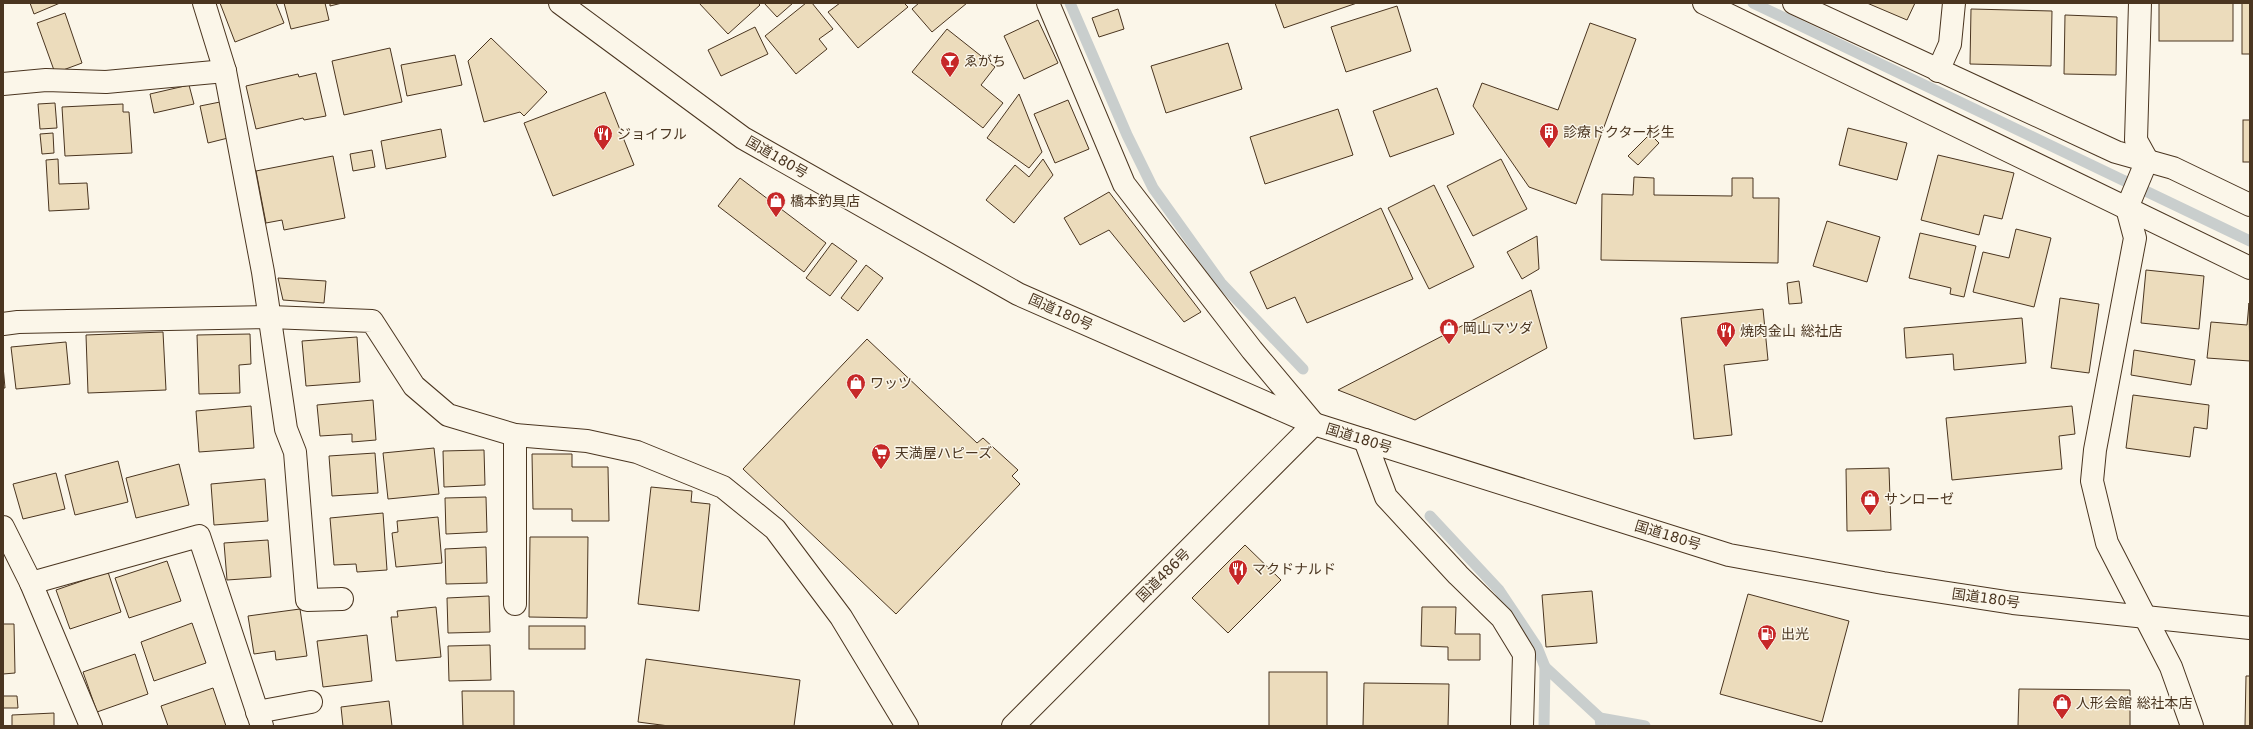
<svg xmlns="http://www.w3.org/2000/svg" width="2253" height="729" font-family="'DejaVu Sans','Noto Sans JP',sans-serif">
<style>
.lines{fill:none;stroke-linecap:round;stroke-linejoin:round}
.stream{stroke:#c9cecd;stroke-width:11}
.building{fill:#ecdcbc;stroke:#4a3520}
.minor-casing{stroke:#4a3520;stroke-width:24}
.highway-casing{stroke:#4a3520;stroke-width:24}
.minor{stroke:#fbf6e9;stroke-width:22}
.highway{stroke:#fbf6e9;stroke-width:22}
.labels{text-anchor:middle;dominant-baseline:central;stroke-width:3;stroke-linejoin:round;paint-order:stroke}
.poi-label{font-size:14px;fill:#4a3520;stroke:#fbf6e9;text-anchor:start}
.street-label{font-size:14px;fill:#4a3520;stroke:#fbf6e9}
</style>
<rect width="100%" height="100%" fill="#fbf6e9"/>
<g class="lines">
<g class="stream">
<path d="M1070,3L1127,135L1153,188L1221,283L1303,369"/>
<path d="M1753,3L2250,241"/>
<path d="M1430,516L1499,590L1537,647L1545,667L1544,726"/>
<path d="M1545,667L1600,718L1601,726"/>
<path d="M1600,718L1645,726"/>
</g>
</g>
<g class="building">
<path d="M30,3H60L34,14Z"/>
<path d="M220,3H276L284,23L235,42Z"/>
<path d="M284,3H325L329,20L291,29Z"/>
<path d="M330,3H342L330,6Z"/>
<path d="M699,3H758L760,5L728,34Z"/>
<path d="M764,3H793L777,17Z"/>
<path d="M806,3H812L833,29L819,39L827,49L796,74L765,36Z"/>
<path d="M840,3H904L908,7L858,48L828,12Z"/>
<path d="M919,3H967L932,32L912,9Z"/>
<path d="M1275,3H1357L1284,28Z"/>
<path d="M1867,3H1915L1907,20Z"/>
<rect x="2159" y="3" width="74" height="38"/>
<rect x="2242" y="3" width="8" height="51"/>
<path d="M1397,6L1411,51L1346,72L1331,27Z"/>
<path d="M1118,9L1124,29L1099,37L1092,18Z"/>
<path d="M1971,9L2052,11L2051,66L1970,64Z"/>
<path d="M65,13L82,63L55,73L37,23Z"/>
<path d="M2065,15L2117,17L2116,75L2064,74Z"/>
<path d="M1038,20L1058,63L1024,79L1004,36Z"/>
<path d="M1590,23L1636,39L1576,204L1529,187L1473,106L1482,83L1558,110Z"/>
<path d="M755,27L768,54L721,76L708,50Z"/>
<path d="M947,29L995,67L981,85L1003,103L983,128L912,72Z"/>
<path d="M491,38L547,92L524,116L520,112L484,122L468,61Z"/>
<path d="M1228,43L1242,89L1166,113L1151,66Z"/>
<path d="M390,48L402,102L344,115L332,61Z"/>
<path d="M455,55L462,85L407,96L401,65Z"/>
<path d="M316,73L326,116L304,120L303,118L256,129L246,86L298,74L299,77Z"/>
<path d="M189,85L194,104L154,113L150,94Z"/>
<path d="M1437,88L1454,134L1390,157L1373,111Z"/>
<path d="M605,92L634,165L553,196L524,123Z"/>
<path d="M1019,94L1042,152L1029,168L987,138Z"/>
<path d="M1068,100L1089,149L1055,163L1034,114Z"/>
<path d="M220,102L228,138L208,143L200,106Z"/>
<path d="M55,103L57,128L40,129L38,104Z"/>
<path d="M123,104V112H129L132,153L65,156L62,107Z"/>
<path d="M1338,109L1353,155L1265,184L1250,137Z"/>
<rect x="2243" y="120" width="7" height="42"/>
<path d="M1848,128L1907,143L1897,180L1839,165Z"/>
<path d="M441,129L446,157L386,169L381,141Z"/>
<path d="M53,133L54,153L42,154L40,134Z"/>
<path d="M1650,134L1659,143L1638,165L1628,156Z"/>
<path d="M372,150L375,167L353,171L350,154Z"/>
<path d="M1938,155L2014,173L2002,219L1984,215L1979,235L1921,220Z"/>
<path d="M333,156L345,218L284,230L282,220L266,223L256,171Z"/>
<path d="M58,159L59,184L87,183L89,209L49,211L46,160Z"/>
<path d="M1043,159L1053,175L1014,223L986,200L1015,165L1029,177Z"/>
<path d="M1501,159L1527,209L1473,236L1447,186Z"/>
<path d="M1634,177L1654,178V195L1732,196V178H1753V198H1779L1778,263L1601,260L1602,194L1633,195Z"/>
<path d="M740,178L826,243L804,272L718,206Z"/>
<path d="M1434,185L1474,267L1429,289L1388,208Z"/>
<path d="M1109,192L1201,312L1184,322L1109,230L1080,245L1064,218Z"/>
<path d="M1381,208L1413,279L1307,323L1295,297L1267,309L1250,272Z"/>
<path d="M1827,221L1880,237L1867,282L1813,266Z"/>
<path d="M2016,229L2051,238L2034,307L1973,292L1983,252L2009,258Z"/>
<path d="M1920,233L1976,246L1964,297L1950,294L1951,288L1909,278Z"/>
<path d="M1537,236L1539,269L1522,279L1507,252Z"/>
<path d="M832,243L857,261L830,296L806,278Z"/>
<path d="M866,265L883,278L858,311L841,298Z"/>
<path d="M2146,270L2204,276L2199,329L2141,323Z"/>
<path d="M278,278L326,281L324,303L283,300Z"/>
<path d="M1799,281L1802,303L1789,304L1787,283Z"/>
<path d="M1531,290L1547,348L1415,420L1338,390Z"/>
<path d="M2060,298L2099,304L2089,373L2051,368Z"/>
<path d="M2249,303L2250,361L2207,358L2211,322L2247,325Z"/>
<path d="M1763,309L1768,360L1724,365L1732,435L1694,439L1681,318Z"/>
<path d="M2022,318L2026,363L1954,370L1953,354L1906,358L1904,328Z"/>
<path d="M163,332L166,390L88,393L86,335Z"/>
<path d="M250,334L251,364L239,365L240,393L199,394L197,335Z"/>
<path d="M357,337L360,382L306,386L302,341Z"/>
<path d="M867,339L977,443L983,438L1018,470L1012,476L1020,484L896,614L743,469Z"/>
<path d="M66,342L70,384L16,389L11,347Z"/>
<path d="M2134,350L2195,360L2191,385L2131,375Z"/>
<path d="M3,366L5,388H3Z"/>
<path d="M2133,395L2209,405L2207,429L2194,427L2190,457L2126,448Z"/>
<path d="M373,400L376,440L352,442V434L320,436L317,405Z"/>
<path d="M251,406L254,448L199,452L196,411Z"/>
<path d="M2072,406L2075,434L2059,436L2062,469L1952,480L1946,418Z"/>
<path d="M434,448L439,494L388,499L383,453Z"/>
<path d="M484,450L485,485L444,487L443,451Z"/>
<path d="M375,453L378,493L332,496L329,456Z"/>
<path d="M532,454H572V467H608L609,521H572V509H533Z"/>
<path d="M118,461L128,502L75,515L65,475Z"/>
<path d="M179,464L189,505L136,518L126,478Z"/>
<path d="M1889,468L1891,530L1847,531L1846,469Z"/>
<path d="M56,473L65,509L23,519L13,484Z"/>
<path d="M265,479L268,521L214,525L211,484Z"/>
<path d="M651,487L692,491L691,502L710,504L699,611L638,604Z"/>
<path d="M486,497L487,532L446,534L445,498Z"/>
<path d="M383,513L387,570L357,572L356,564L334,565L330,518Z"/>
<path d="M438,517L442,563L396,567L392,533L398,532L397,521Z"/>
<path d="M530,537H588L587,618L529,617Z"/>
<path d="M268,540L271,577L227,580L224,543Z"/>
<path d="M1245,545L1281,580L1228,633L1192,598Z"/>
<path d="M486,547L487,583L446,584L445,549Z"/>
<path d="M167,561L181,601L129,618L115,578Z"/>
<path d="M108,572L121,612L70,629L56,590Z"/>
<path d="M1592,591L1597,643L1546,647L1542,595Z"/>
<path d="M1748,594L1849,621L1822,722L1720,694Z"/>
<path d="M489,596L490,632L448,633L447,598Z"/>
<path d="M436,607L441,657L396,661L391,617H398L397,611Z"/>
<path d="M1422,607H1456L1455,634H1480V660H1448V647L1421,646Z"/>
<path d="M300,609L307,656L276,660L275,651L254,654L248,616Z"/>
<path d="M192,623L206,663L154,681L141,642Z"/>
<path d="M3,624H14L15,673L3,674Z"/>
<rect x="529" y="626" width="56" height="23"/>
<path d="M367,635L372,681L323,687L317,641Z"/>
<path d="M490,645L491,680L449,681L448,646Z"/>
<path d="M135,654L148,694L97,712L83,672Z"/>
<path d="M646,659L800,680L794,726H669L638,722Z"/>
<rect x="1269" y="672" width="58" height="54"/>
<path d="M2246,676H2250V726H2245Z"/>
<path d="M1364,683L1449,684L1448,726H1363Z"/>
<path d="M213,688L226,726H168L161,706Z"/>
<path d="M2019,689L2130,690V726H2018Z"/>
<path d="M462,691H514V726H463Z"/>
<path d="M3,696H17L18,708H3Z"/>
<path d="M389,701L392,726H343L341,707Z"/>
<path d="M54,713V726H12V715Z"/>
</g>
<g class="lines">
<g class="minor-casing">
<g id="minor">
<path d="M204,3L225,71L263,272L286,429L295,452L307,600L342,599"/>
<path d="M1048,3L1124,184L1252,350L1314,424"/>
<path d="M1704,3L2250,268"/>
<path d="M1794,3L2116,152L2173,168L2250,205"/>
<path d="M2140,3L2136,140L2147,160"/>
<path d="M1938,71L1950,44L1954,3"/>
<path d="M3,84L46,80L106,82L225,71"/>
<path d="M2147,160L2127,208L2135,238L2095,450L2092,481L2107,543L2171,667L2192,726"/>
<path d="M3,324L18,322L270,317L372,321L414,386L448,415L515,435L587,441L637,452L723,487L775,529L841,617L907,726"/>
<path d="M515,435V604"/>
<path d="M1365,440L1386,497L1458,575L1502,618L1524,654L1522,726"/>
<path d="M3,527L31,583L91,726"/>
<path d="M31,583L199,536L262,726"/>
<path d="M257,712L311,702"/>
</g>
</g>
<g class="highway-casing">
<g id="highway">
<path d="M560,3L743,138L1018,294L1314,424L1729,555L1883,583L2013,603L2250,628"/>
<path d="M1013,726L1314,424"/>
</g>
</g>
<use href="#minor" class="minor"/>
<use href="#highway" class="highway"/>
</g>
<defs>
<g id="bar-pin" transform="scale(1)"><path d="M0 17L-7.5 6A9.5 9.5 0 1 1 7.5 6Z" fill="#c62828" stroke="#fbf6e9"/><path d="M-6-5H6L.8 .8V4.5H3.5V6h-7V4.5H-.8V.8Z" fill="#fff"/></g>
<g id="building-pin" transform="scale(1)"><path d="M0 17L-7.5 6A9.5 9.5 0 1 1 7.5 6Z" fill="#c62828" stroke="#fbf6e9"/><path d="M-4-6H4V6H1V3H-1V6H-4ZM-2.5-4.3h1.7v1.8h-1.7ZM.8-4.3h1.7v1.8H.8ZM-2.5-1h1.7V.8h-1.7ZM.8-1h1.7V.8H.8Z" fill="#fff"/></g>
<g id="restaurant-pin" transform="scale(1)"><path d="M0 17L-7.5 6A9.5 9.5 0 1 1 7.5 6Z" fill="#c62828" stroke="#fbf6e9"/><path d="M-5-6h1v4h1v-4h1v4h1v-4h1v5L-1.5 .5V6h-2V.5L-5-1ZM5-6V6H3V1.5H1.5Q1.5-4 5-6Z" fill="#fff"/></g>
<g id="shop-pin" transform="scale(1)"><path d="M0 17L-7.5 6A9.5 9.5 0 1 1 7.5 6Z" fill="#c62828" stroke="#fbf6e9"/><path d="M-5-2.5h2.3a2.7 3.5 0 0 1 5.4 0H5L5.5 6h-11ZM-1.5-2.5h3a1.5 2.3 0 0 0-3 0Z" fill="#fff"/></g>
<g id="supermarket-pin" transform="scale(1)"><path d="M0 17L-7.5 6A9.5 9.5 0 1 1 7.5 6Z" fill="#c62828" stroke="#fbf6e9"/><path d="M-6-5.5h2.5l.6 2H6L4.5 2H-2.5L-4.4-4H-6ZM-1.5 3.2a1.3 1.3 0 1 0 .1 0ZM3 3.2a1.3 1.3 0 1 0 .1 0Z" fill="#fff"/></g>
<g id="fuel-pin" transform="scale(1)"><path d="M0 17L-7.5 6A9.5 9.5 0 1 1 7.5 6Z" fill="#c62828" stroke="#fbf6e9"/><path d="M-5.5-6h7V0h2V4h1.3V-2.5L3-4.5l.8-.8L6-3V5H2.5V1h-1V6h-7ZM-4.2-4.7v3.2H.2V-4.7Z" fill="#fff"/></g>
</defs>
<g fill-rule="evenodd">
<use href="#bar-pin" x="950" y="61"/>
<use href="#building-pin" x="1549" y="132"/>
<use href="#restaurant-pin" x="603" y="134"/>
<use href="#shop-pin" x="776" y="201"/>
<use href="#shop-pin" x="1449" y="328"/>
<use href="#restaurant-pin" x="1726" y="331"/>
<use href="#shop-pin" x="856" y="383"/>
<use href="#supermarket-pin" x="881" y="453"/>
<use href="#shop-pin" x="1870" y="499"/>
<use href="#restaurant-pin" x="1238" y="569"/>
<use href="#fuel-pin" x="1767" y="634"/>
<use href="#shop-pin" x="2062" y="703"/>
</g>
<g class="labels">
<g class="poi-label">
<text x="964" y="61">ゑがち</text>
<text x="1563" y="132">診療ドクター杉生</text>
<text x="617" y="134">ジョイフル</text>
<text x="790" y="201">橋本釣具店</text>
<text x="1463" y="328">岡山マツダ</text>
<text x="1740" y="331">焼肉金山 総社店</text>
<text x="870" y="383">ワッツ</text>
<text x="895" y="453">天満屋ハピーズ</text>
<text x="1884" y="499">サンローゼ</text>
<text x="1252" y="569">マクドナルド</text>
<text x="1781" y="634">出光</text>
<text x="2076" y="703">人形会館 総社本店</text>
</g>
<g class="street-label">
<text transform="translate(777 157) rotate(30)">国道180号</text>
<text transform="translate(1061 312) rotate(24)">国道180号</text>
<text transform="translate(1359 438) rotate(17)">国道180号</text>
<text transform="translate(1668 535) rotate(17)">国道180号</text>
<text transform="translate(1163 575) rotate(-45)">国道486号</text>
<text transform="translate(1986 598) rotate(8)">国道180号</text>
</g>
</g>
<rect width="2253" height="729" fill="none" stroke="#4a3520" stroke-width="8"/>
</svg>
